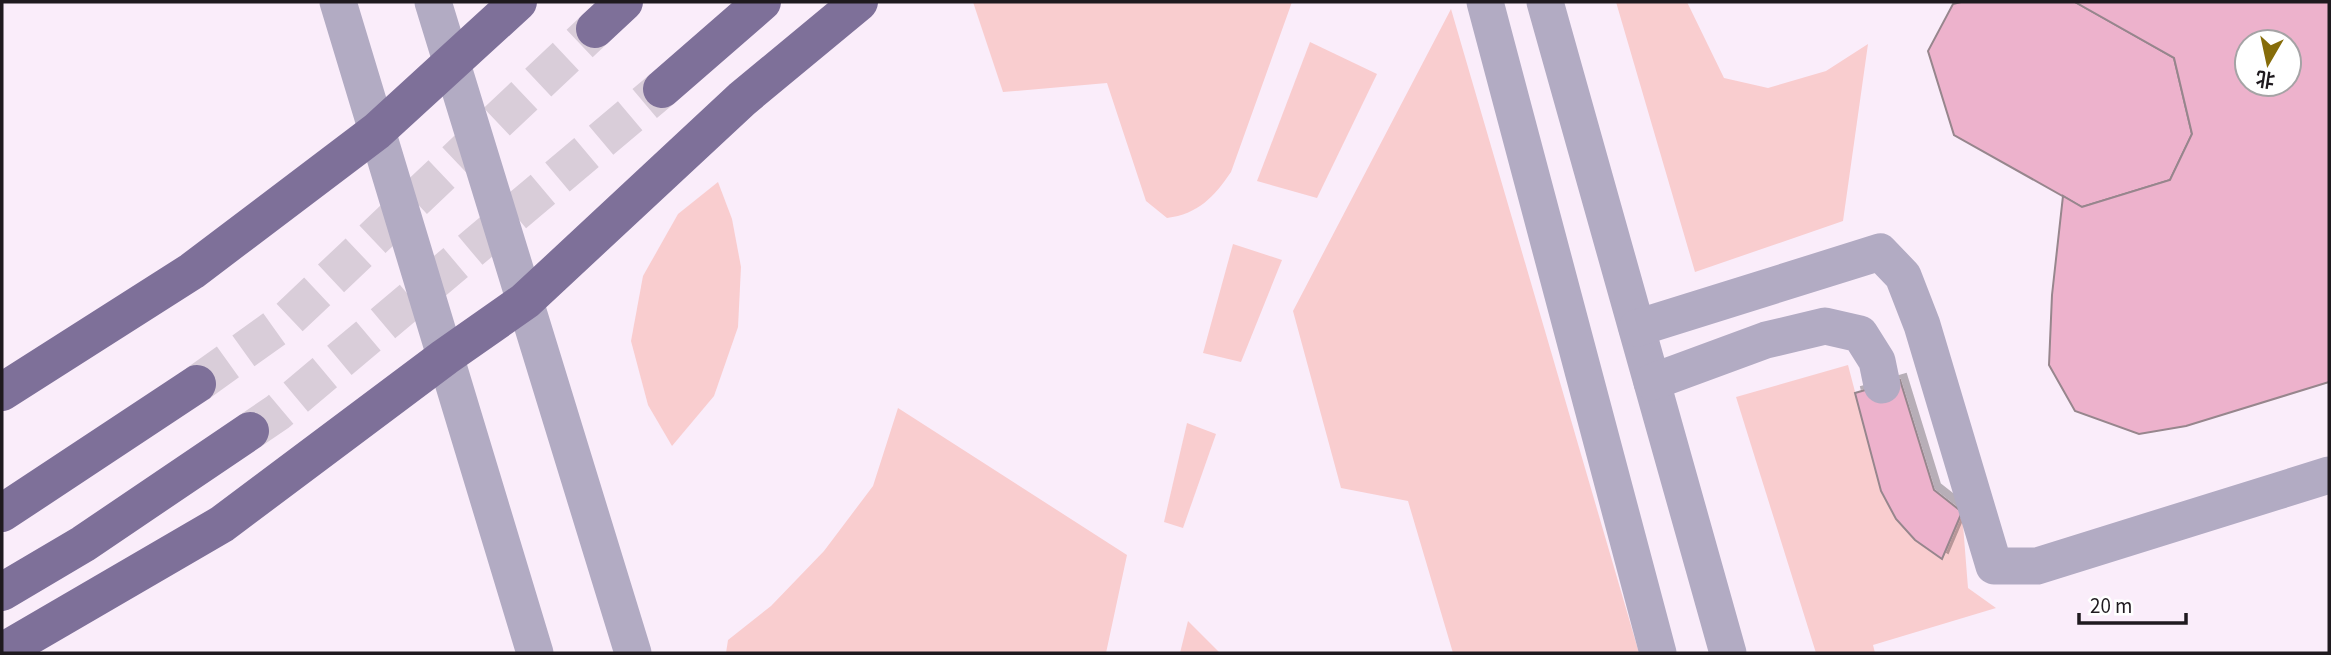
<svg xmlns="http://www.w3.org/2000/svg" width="2331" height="655" font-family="'Source Sans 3','Noto Sans SC',sans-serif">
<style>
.green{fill:#f9cdcf}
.building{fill:#edb2cc;stroke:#97868d;stroke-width:2;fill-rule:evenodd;filter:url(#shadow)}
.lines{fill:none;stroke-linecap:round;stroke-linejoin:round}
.major-tunnel{stroke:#d9cdd9;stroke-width:38;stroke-dasharray:38 19;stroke-linecap:butt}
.minor{stroke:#b2abc3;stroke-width:37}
.major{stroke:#7e7099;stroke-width:38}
</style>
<defs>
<filter id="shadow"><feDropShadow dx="6" dy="-6" stdDeviation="0" flood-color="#0004"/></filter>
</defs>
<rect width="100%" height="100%" fill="#faedfa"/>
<g class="green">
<path d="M973,2H1292L1231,172C1214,197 1198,214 1167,218L1146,201L1107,83L1003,92Z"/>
<path d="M1616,2H1687L1724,78L1768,88L1826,71L1868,44L1843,221L1695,272Z"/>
<path d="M1451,9L1639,653H1453L1408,501L1341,488L1293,311Z"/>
<path d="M1310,42L1377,74L1317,198L1257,181Z"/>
<path d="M718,182L732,219L741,267L738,327L714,396L672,446L648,405L631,341L643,276L678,214Z"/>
<path d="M1233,244L1282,260L1241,362L1203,353Z"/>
<path d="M1848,365L1881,491L1896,519L1915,540L1962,512L1968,588L1996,608L1873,645L1875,653H1816L1736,397Z"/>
<path d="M898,408L1127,555L1106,653H726L728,640L771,606L824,551L873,486Z"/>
<path d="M1187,423L1216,434L1183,528L1164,522Z"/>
<path d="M1188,621L1220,653H1180Z"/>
</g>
<g class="building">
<path d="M1961,2H2075L2174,58L2192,134L2170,180L2082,207L1954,135L1928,51L1953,4Z"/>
<path d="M2075,2H2329V382L2186,426L2139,434L2075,411L2049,365L2052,295L2063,196L2082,207L2170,180L2192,134L2174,58ZM2247,42H2289V84H2247Z"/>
<path d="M1900,380L1934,490L1962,512L1942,559L1915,540L1896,519L1881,491L1855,393Z"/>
</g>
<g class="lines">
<g class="major-tunnel">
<path d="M197,384L288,319L595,29"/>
<path d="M250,431L278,412L662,89"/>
</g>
<g class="minor">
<path d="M338,2L535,653"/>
<path d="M433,2L633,653"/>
<path d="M1485,2L1658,653"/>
<path d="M1545,2L1728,653"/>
<path d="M1637,328L1880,252L1903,276L1922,325L1994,566H2037L2329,475"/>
<path d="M1652,382L1766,340L1825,326L1860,334L1877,361L1882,385"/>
</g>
<g class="major">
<path d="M595,29L624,2"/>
<path d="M662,89L762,2"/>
<path d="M2,392L192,271L377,131L518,2"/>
<path d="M2,513L197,384"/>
<path d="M2,592L83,544L250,431"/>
<path d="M2,652L222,524L445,357L525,301L742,99L859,2"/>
</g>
</g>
<rect width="2331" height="655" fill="none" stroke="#1f1a1f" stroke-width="7"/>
<g transform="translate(2268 63) rotate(189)"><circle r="33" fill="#ffffff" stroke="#a5a3a5" stroke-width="2"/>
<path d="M0-5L12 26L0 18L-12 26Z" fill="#866c09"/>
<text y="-10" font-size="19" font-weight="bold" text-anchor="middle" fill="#1f1a1f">北</text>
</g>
<path d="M2079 613v10h107v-10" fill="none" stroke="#1f1a1f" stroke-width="3.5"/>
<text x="2090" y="613" font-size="21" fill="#1f1a1f" stroke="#ffffff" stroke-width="5" paint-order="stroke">20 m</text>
</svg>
